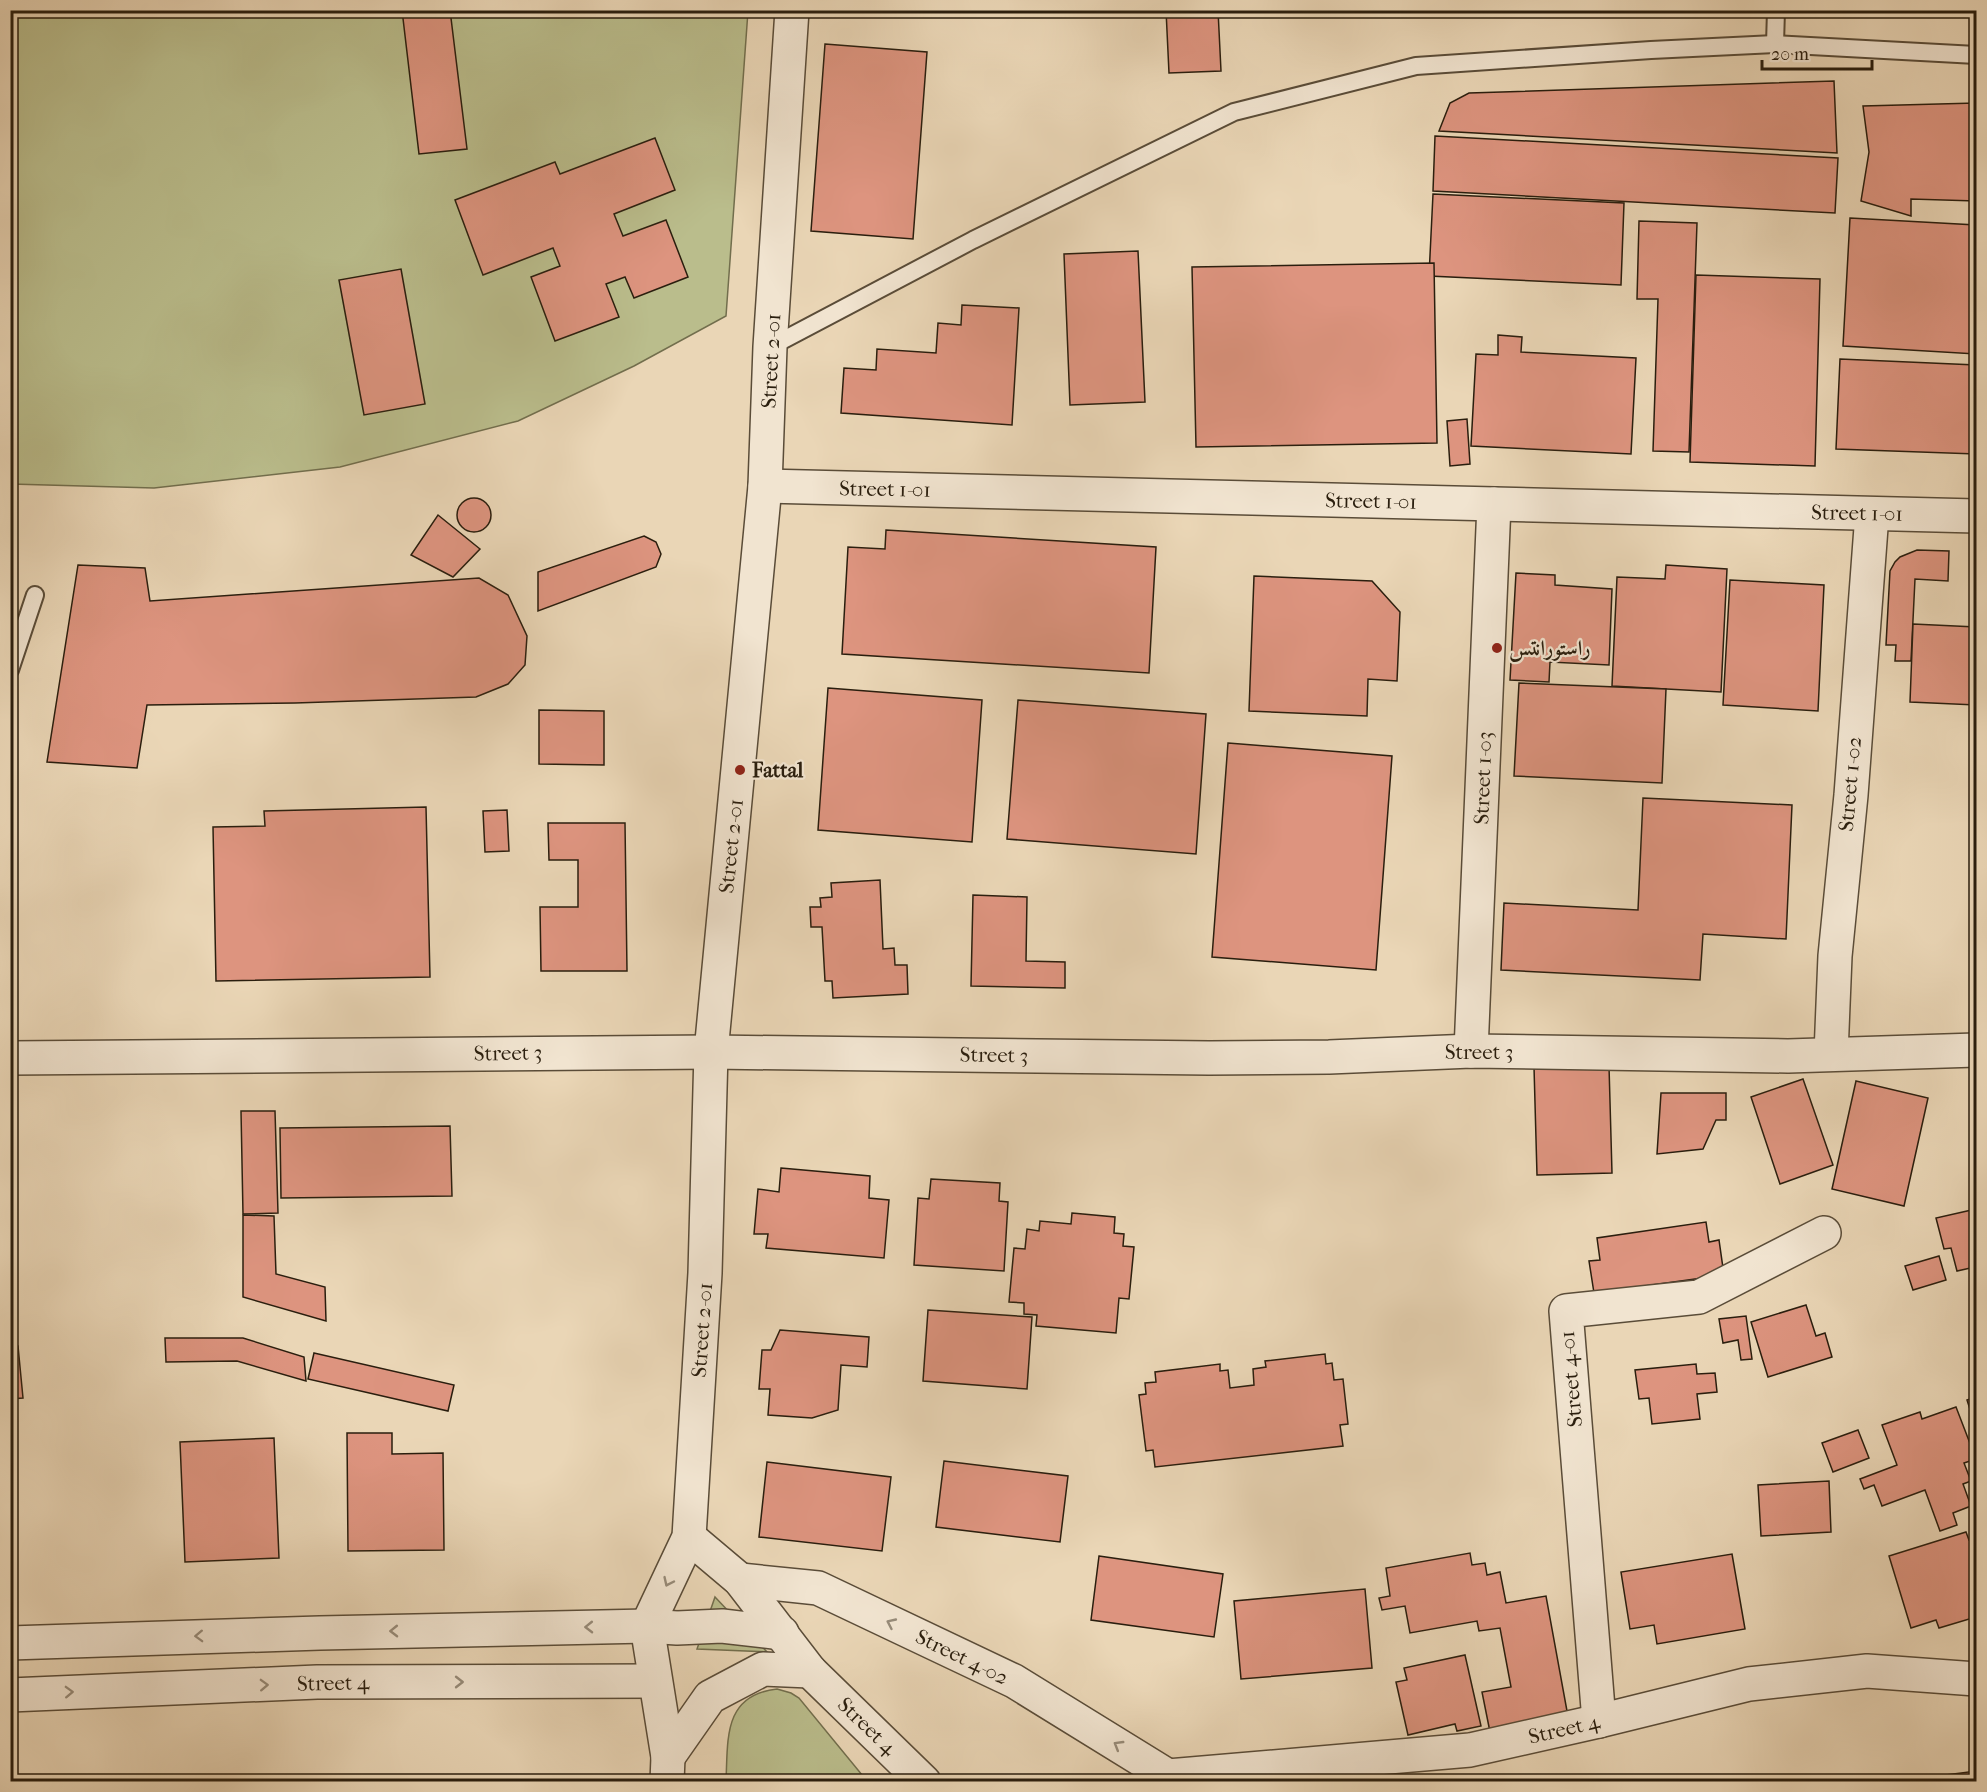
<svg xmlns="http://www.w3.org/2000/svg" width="1987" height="1792" font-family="'IM FELL French Canon',Amiri,serif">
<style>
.green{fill:#babd8c;stroke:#726e4d;stroke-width:1.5}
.building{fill:#dd947f;stroke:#2a1e0e;stroke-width:1.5}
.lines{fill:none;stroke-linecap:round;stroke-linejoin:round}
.lane-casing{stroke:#5a4c38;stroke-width:20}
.street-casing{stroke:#5a4c38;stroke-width:36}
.lane{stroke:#f1e4d0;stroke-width:16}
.street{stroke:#f1e4d0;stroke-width:33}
.oneway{stroke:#978b79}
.poi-dot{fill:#8f2418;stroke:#f1e4d0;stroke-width:2}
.labels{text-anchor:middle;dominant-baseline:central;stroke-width:4.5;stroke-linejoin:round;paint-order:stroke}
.street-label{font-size:21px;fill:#2a1e0e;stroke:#f1e4d0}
.poi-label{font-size:21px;font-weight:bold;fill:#2a1e0e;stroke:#f1e4d0;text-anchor:start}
</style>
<rect width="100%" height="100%" fill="#ead6b6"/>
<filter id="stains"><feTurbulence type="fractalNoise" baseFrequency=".00333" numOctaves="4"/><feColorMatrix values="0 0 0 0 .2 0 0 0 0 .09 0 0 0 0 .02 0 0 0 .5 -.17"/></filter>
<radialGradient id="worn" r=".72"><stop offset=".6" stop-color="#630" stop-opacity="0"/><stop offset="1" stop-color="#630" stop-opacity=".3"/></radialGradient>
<g class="green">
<path d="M10,11H748L726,316L634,366L518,421L340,467L154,488L11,484Z"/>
<path d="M715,1597L767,1652L697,1649Z"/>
<path d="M777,1689L791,1693L799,1698L867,1781H726C728,1739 723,1695 777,1689Z"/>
</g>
<g class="building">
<path d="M402,10H450L467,149L419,154Z"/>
<path d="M1166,10H1218L1221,71L1169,73Z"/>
<path d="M1863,10H1976V15Z"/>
<path d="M825,44L927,52L913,239L811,231Z"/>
<path d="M1834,81L1837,153L1439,131L1450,103L1469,93Z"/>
<path d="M1976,103V201L1911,199V216L1861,201L1869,152L1863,106Z"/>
<path d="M1435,136L1838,158L1835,213L1433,191Z"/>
<path d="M655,138L675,190L614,214L623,236L666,220L688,277L634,298L625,277L606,284L619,317L555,341L531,277L560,266L553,248L483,275L455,200L555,162L560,174Z"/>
<path d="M1433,194L1624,203L1621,285L1429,276Z"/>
<path d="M1850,218L1976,225V354L1843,346Z"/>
<path d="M1639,221L1697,223L1689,452L1653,451L1658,299H1637Z"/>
<path d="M1138,251L1145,402L1070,405L1064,254Z"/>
<path d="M1434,263L1437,443L1196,447L1192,267Z"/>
<path d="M401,269L425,404L364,415L339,280Z"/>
<path d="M1696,275L1820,279L1815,466L1690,462Z"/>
<path d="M962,305L1019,308L1012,425L841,413L844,368L876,370L877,349L936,353L938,323L961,325Z"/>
<path d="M1498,335L1522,337L1521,352L1636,358L1631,454L1471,446L1476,354L1498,355Z"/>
<path d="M1840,359L1976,365V454L1836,449Z"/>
<path d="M1467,419L1470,464L1450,466L1447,421Z"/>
<circle cx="474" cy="515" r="17"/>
<path d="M438,515L480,549L453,577L411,555Z"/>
<path d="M886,530L1156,547L1149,673L842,654L848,547L885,549Z"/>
<path d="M644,536L656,542L661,554L656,567L538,611V572Z"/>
<path d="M1917,550L1949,551L1948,581L1915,579L1911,661H1895L1896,645H1886L1890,571L1895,562L1900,557Z"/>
<path d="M78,565L145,568L150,601L479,578L508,595L527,636L525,665L508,684L476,697L295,703L147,705L137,768L47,762Z"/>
<path d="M1666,565L1727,569L1721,692L1612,686L1617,577L1665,579Z"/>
<path d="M1516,573L1555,575V585L1612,589L1609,665L1550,662L1549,682L1510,680Z"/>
<path d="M1254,576L1372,581L1400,612L1397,681L1368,679L1367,716L1249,711Z"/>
<path d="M1730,580L1824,585L1818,711L1723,705Z"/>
<path d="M1913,624L1976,627V705L1910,702Z"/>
<path d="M1519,683L1666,689L1662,783L1514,776Z"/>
<path d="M828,688L982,700L972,842L818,830Z"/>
<path d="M1018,700L1206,714L1196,854L1007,839Z"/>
<path d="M539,710L604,711V765L539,764Z"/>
<path d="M1228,743L1392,756L1376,970L1212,957Z"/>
<path d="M1643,798L1792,805L1786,939L1703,934L1700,980L1501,970L1504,903L1638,910Z"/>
<path d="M426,807L430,977L216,981L213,827L265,826L264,811Z"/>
<path d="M507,810L509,851L485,852L483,811Z"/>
<path d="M548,823H625L627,971H541L540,907H578V860H549Z"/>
<path d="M880,880L883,949L894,948L895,965H907L908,994L833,998L832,981H825L822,927H811L810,907H821L820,898L832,897L831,883Z"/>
<path d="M973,895L1027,897L1026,961L1065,962V988L971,986Z"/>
<path d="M1609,1066L1612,1173L1537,1175L1534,1067Z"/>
<path d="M1803,1079L1833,1165L1780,1184L1751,1097Z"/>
<path d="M1856,1081L1928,1098L1904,1206L1832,1189Z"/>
<path d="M1661,1093H1726V1120H1716L1703,1149L1657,1154Z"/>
<path d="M241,1111H275L278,1213L243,1214Z"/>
<path d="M450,1126L452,1196L281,1198L280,1128Z"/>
<path d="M781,1168L870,1176L869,1198L889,1200L884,1258L766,1248L768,1234H754L758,1189L779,1192Z"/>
<path d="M931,1179L1000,1183L999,1201L1008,1202L1004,1271L914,1265L918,1198L929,1199Z"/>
<path d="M1976,1209V1254L1973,1255L1975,1267L1957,1271L1951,1248L1944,1249L1936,1218Z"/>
<path d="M1072,1213L1115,1217L1114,1233L1124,1234L1123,1246L1134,1247L1129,1299L1119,1298L1116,1333L1036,1326L1037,1315L1024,1314V1303L1009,1302L1014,1248L1025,1249L1027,1229L1039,1231L1040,1221L1071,1224Z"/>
<path d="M243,1215L274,1216L276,1274L325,1287L326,1321L243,1297Z"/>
<path d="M1706,1222L1709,1242L1719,1240L1724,1275L1594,1293L1589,1261L1600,1260L1597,1238Z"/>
<path d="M1939,1256L1946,1280L1913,1290L1905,1266Z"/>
<path d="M1806,1305L1816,1336L1825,1333L1832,1357L1768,1377L1751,1322Z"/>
<path d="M928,1310L1032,1317L1027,1389L923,1381Z"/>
<path d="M1746,1316L1752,1359L1741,1360L1738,1340L1723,1343L1719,1319Z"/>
<path d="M780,1330L869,1337L867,1367L841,1365L838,1410L812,1418L768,1415L770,1389H759L762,1350H771Z"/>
<path d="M165,1338H243L304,1357L306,1381L237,1361L166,1362Z"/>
<path d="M18,1346L23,1398L10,1399V1347Z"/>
<path d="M314,1353L454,1385L448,1411L308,1379Z"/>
<path d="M1325,1354L1326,1364L1332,1363L1334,1380L1343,1379L1348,1424L1340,1425L1343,1446L1155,1467L1153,1450L1146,1451L1139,1395L1146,1394L1145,1383L1156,1382L1155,1372L1220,1364V1371L1228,1370L1230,1388L1254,1385L1253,1369L1266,1367L1265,1361Z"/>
<path d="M1696,1364L1697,1374L1715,1373L1717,1392L1697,1394L1700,1419L1652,1424L1649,1398L1639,1399L1635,1370Z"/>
<path d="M1976,1397V1428L1967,1400Z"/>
<path d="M1956,1407L1976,1459L1964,1463L1971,1481L1963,1484L1971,1506L1953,1513L1957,1525L1940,1531L1925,1490L1882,1506L1874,1485L1864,1489L1860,1479L1897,1465L1882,1425L1920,1412L1922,1419Z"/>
<path d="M1858,1430L1869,1458L1833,1472L1822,1443Z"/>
<path d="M347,1433H392V1454L443,1453L444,1550L348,1551Z"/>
<path d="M274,1438L279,1558L185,1562L180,1442Z"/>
<path d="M944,1461L1068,1476L1060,1542L936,1527Z"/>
<path d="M767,1462L891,1477L882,1551L759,1537Z"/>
<path d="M1829,1481L1831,1532L1761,1536L1758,1485Z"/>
<path d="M1966,1532L1969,1540L1976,1538V1617L1939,1628L1936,1620L1911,1628L1889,1556Z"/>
<path d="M1470,1553L1472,1565L1485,1563L1487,1575L1500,1572L1506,1603L1546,1596L1569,1722L1491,1737L1482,1692L1511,1687L1500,1628L1479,1631L1477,1621L1410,1633L1405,1606L1382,1610L1379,1598L1390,1596L1386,1568Z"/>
<path d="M1732,1554L1745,1629L1657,1644L1654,1625L1630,1629L1621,1572Z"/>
<path d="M1099,1556L1223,1574L1214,1637L1091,1620Z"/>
<path d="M1365,1589L1372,1668L1241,1679L1234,1601Z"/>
<path d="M1465,1655L1481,1726L1457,1731L1455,1724L1408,1735L1396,1682L1407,1680L1404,1668Z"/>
<path d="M1976,1771V1782H1924L1923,1778Z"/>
</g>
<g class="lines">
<g class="lane-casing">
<g id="lane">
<path d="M1775,44L1776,10"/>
<path d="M770,347L973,240L1234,112L1416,66L1651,50L1775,44L1976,55"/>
<path d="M10,670L35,595"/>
</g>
</g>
<g class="street-casing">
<g id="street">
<path d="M765,486L1976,516"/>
<path d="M1471,1051L1494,504"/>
<path d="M1831,1054L1835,956L1851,795L1872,514"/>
<path d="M10,1058L711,1052L1209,1058L1329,1057L1471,1051L1788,1056L1976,1050"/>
<path d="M689,1537L740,1580L810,1671L924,1782"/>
<path d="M740,1580L818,1588L1014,1681L1168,1776"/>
<path d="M647,1626L689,1537L705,1273L711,1052L765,486L770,347L792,10"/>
<path d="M647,1626L668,1757L667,1782"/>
<path d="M10,1643L320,1633L647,1626L677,1628L722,1626L782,1633"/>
<path d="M10,1695L317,1682L655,1681"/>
<path d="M1599,1721L1566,1311L1699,1297L1824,1233"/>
<path d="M668,1757L710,1697L763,1669L810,1671"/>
<path d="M1150,1782L1168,1776L1470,1750L1599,1721L1749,1684L1867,1671L1976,1679"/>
</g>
</g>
<use href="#lane" class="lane"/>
<use href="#street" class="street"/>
</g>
<defs><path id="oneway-chevron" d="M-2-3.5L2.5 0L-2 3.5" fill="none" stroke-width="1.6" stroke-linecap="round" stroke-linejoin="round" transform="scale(1.5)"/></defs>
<g class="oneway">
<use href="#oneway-chevron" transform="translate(668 1582) rotate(115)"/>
<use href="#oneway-chevron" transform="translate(891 1623) rotate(-155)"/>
<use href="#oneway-chevron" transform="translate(589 1627) rotate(179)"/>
<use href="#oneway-chevron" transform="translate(394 1631) rotate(179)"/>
<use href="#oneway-chevron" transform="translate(199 1636) rotate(178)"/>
<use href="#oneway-chevron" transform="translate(459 1682)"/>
<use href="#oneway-chevron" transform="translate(264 1685) rotate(-2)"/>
<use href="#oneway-chevron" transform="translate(69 1692) rotate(-2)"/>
<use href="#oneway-chevron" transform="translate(1118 1745) rotate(-149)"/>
</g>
<g class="poi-dot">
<circle cx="1497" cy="648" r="6"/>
<circle cx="740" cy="770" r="6"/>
</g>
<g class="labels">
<g class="street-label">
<text transform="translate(771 361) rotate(-87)">Street 2-01</text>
<text transform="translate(885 489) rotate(1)">Street 1-01</text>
<text transform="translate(1371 501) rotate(1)">Street 1-01</text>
<text transform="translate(1857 513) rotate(1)">Street 1-01</text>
<text transform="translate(1483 778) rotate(-88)">Street 1-03</text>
<text transform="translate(1850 784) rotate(-85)">Street 1-02</text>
<text transform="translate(731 846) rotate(-84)">Street 2-01</text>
<text x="1479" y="1052">Street 3</text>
<text transform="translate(508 1053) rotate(-1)">Street 3</text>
<text transform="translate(994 1055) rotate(1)">Street 3</text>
<text transform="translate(702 1330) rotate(-86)">Street 2-01</text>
<text transform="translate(1571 1379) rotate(-95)">Street 4-01</text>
<text transform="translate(962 1657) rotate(26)">Street 4-02</text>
<text transform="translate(333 1683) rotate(-1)">Street 4</text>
<text transform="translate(867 1726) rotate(44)">Street 4</text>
<text transform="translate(1564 1729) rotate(-13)">Street 4</text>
</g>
<g class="poi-label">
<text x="1509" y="648">راستورانتس</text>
<text x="752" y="770">Fattal</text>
</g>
</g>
<rect width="1987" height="1792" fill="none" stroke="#ead6b6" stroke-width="36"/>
<rect x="12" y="12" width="1963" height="1768" fill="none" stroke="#2a1e0e" stroke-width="3"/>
<rect x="18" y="18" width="1951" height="1756" fill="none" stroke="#2a1e0e" stroke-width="1.5"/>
<path d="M1762 60v9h110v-9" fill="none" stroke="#2a1e0e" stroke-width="3"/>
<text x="1771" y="60" font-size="18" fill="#2a1e0e" stroke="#f1e4d0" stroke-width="4.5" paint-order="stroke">20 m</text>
<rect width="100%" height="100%" filter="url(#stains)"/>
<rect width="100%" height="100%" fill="url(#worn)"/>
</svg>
